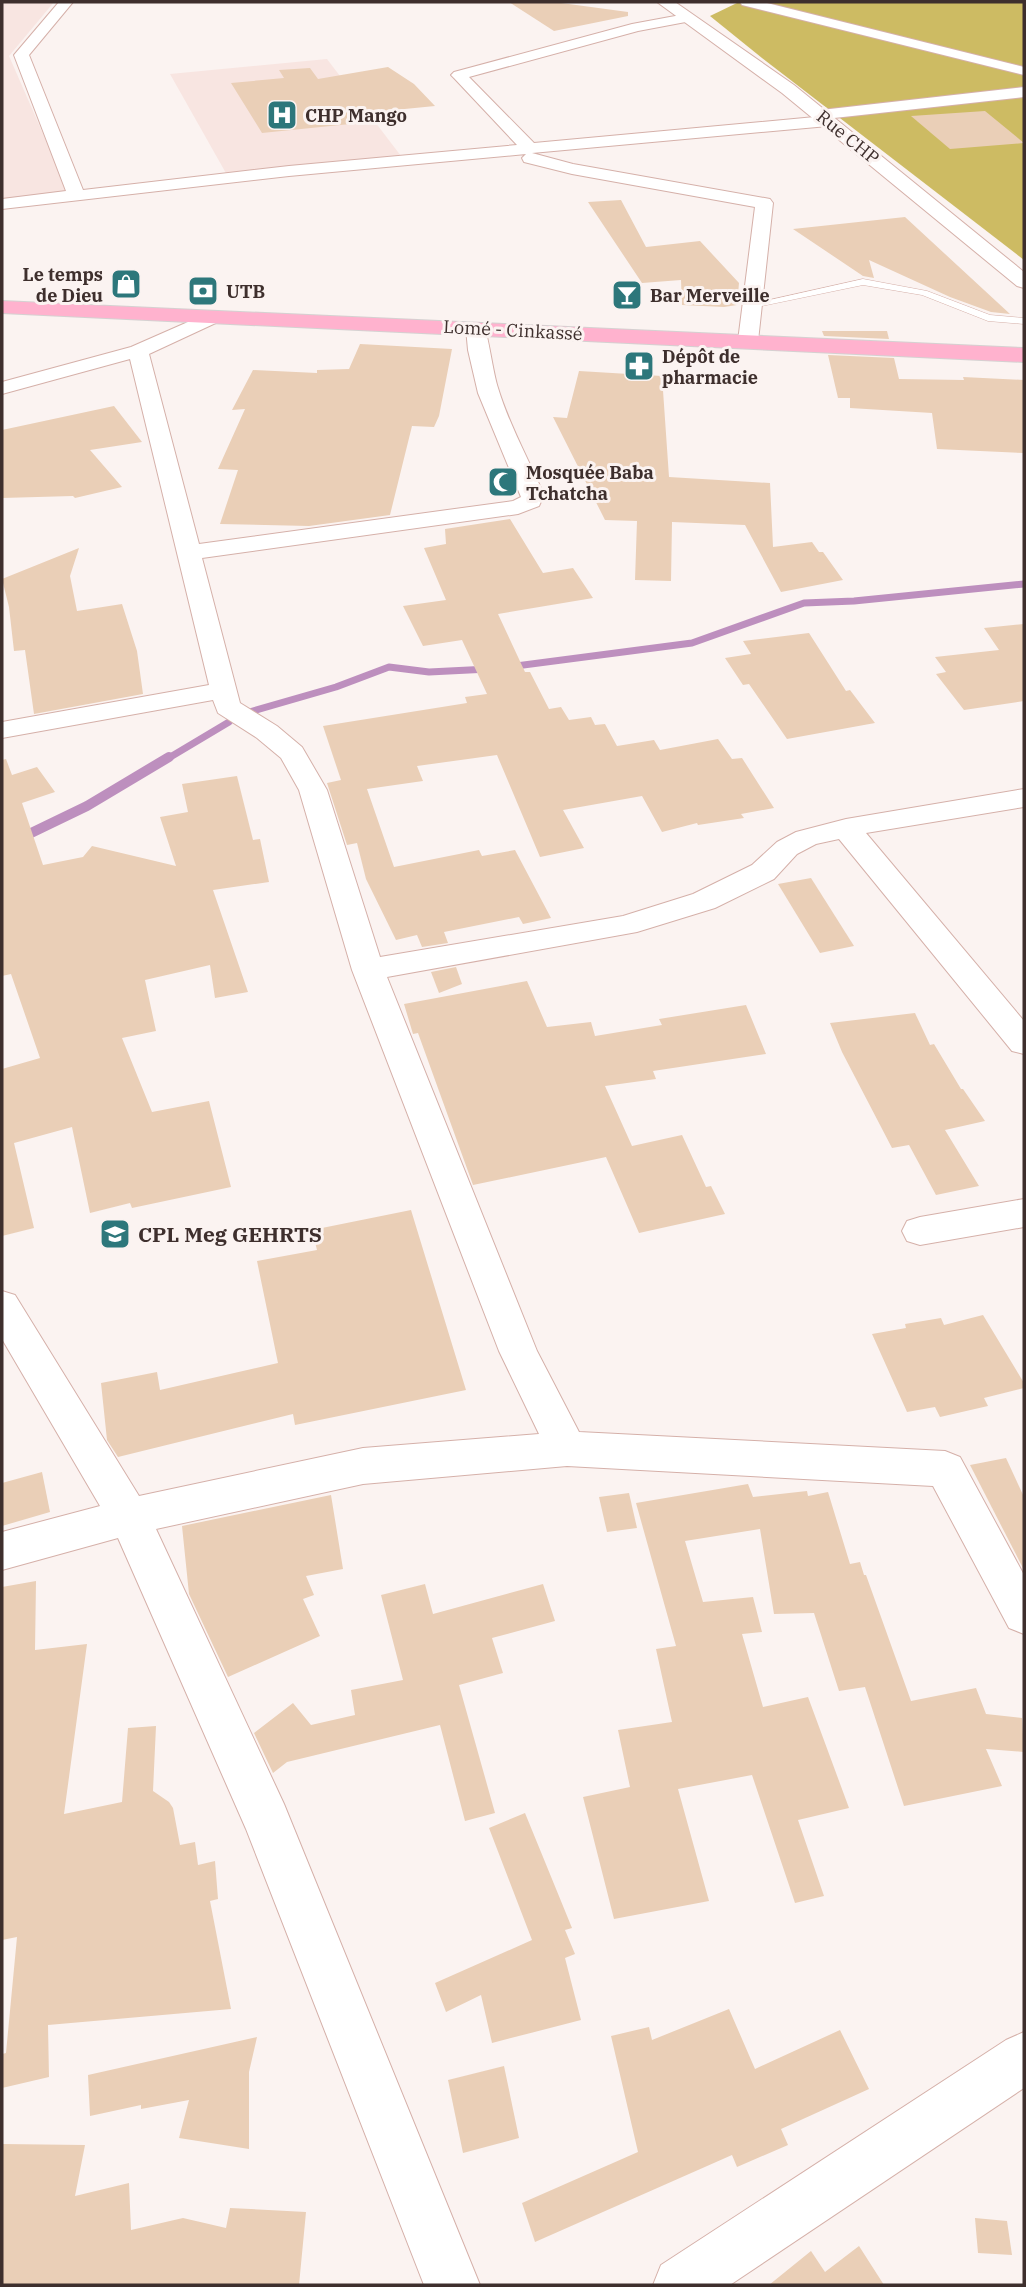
<svg xmlns="http://www.w3.org/2000/svg" width="1026" height="2287" font-family="'IBM Plex Serif',serif">
<style>
.built{fill:#f8e5e1}
.forest{fill:#cdbb63}
.lines{fill:none;stroke-linecap:round;stroke-linejoin:round}
.stream-far1{stroke:#bd8fbe;stroke-width:7}
.stream{stroke:#bd8fbe;stroke-width:10}
.building{fill:#eacfb7}
.service-casing{stroke:#d5b0a9;stroke-width:1}
.minor-casing{stroke:#d5b0a9;stroke-width:2}
.tertiary-casing{stroke:#d5b0a9;stroke-width:2}
.trunk-casing{stroke:#d5d1d1;stroke-width:2}
.service{fill:#fff;fill-rule:evenodd}
.minor{fill:#fff;fill-rule:evenodd}
.tertiary{fill:#fff;fill-rule:evenodd}
.trunk{fill:#ffb2ce;fill-rule:evenodd}
.labels{text-anchor:middle;dominant-baseline:central;stroke-width:6;stroke-linejoin:round;paint-order:stroke}
.far-poi-label{font-size:18px;font-weight:bold;fill:#3e2f2d;stroke:#fbf3f1;text-anchor:start}
.far-street-label{font-size:18px;fill:#3e2f2d;stroke:#fbf3f1}
.poi-label{font-size:21px;font-weight:bold;fill:#3e2f2d;stroke:#fbf3f1;text-anchor:start}
</style>
<rect width="100%" height="100%" fill="#fbf3f1"/>
<g class="built">
<path d="M2,2H54L9,56L68,191L2,199Z"/>
<path d="M327,59L401,156L227,175L170,74Z"/>
</g>
<path class="forest" d="M739,2H1024V260L762,58L710,16Z"/>
<g class="lines">
<g class="stream-far1">
<path d="M508,667L692,643L804,603L854,601L1024,584"/>
<path d="M246,713L336,687L389,667L429,672L489,669"/>
<path d="M167,759L229,722"/>
</g>
<path class="stream" d="M2,847L87,806L169,757"/>
</g>
<g class="building">
<path d="M509,2H554L628,12V16L554,31Z"/>
<path d="M388,67L414,84L435,106L354,114L360,123L262,133L231,83L284,78L279,70L310,68L318,79Z"/>
<path d="M985,111L1024,143L950,149L911,116Z"/>
<path d="M621,200L646,247L700,241L739,283L737,305L724,307L682,305L681,280L642,283L588,202Z"/>
<path d="M905,217L1010,314L991,312L950,297L869,260L874,278L863,276L793,229Z"/>
<path d="M822,331H887L889,339L824,336Z"/>
<path d="M360,344L452,349L439,416L434,427L412,426L390,515L309,526L220,524L238,470L218,469L245,409L232,410L253,370L317,373V370L349,369Z"/>
<path d="M828,355L894,358L899,379L964,380L963,377L1024,380V453L937,449L932,413L850,408V398H838Z"/>
<path d="M579,371L662,376L669,477L770,483L773,547L812,542L819,552H823L843,580L781,592L745,525L672,522L671,581L635,580L637,521L605,520L553,417L567,418Z"/>
<path d="M114,406L142,442L90,450L122,487L75,498L73,496L2,498V430Z"/>
<path d="M510,519L543,573L573,568L593,598L498,614L525,672H530L549,709L561,707L569,720L591,717L595,725L605,724L617,746L654,740L660,750L718,739L732,759L742,758L774,808L741,814L744,818L698,825L697,823L662,832L642,796L563,810L584,848L540,857L497,755L417,766L423,781L367,789L394,867L479,850L482,856L515,850L551,918L523,924L519,917L444,932L448,943L422,947L417,935L396,940L366,879L357,843L347,845L327,783L341,780L323,726L467,703L465,697L487,694L462,640L423,646L403,606L446,600L424,548L446,544L445,529Z"/>
<path d="M79,548L70,576L77,611L122,604L137,651L143,694L34,714L25,650L14,651L9,607L2,579Z"/>
<path d="M1024,624V701L964,710L936,674L946,672L935,657L999,650L984,628Z"/>
<path d="M809,633L846,691L850,690L875,723L787,739L749,684L743,685L725,658L751,654L743,641Z"/>
<path d="M6,759L12,775L37,767L55,792L22,803L43,865L83,857L92,846L176,866L160,817L188,812L182,784L237,776L253,840L260,839L269,882L213,890L248,992L215,998L210,965L145,980L156,1031L122,1038L152,1112L209,1101L231,1187L132,1208L130,1203L90,1213L72,1127L14,1143L34,1228L2,1236V1069L40,1058L11,974L2,976V760Z"/>
<path d="M811,878L854,946L820,953L778,884Z"/>
<path d="M456,967L462,984L439,993L431,972Z"/>
<path d="M527,981L547,1027L591,1022L595,1036L662,1025L659,1019L746,1005L766,1054L653,1071L656,1079L605,1086L632,1146L682,1135L706,1187L711,1186L725,1214L639,1233L606,1157L473,1185L418,1033L413,1034L404,1004Z"/>
<path d="M915,1013L930,1045L934,1044L961,1089H963L985,1121L945,1130L979,1186L936,1195L909,1145L892,1148L842,1052L830,1023Z"/>
<path d="M411,1210L466,1390L295,1425L293,1414L118,1457L107,1440L101,1383L157,1372L160,1390L278,1363L257,1261L317,1250L312,1230Z"/>
<path d="M983,1315L1024,1383V1388L984,1398L988,1406L940,1417L935,1407L907,1412L872,1334L906,1328L905,1324L941,1318L944,1325Z"/>
<path d="M1006,1458L1024,1497V1570L970,1465Z"/>
<path d="M42,1472L50,1512L2,1526V1483Z"/>
<path d="M748,1484L753,1497L807,1491L808,1496L828,1492L850,1564L860,1562L864,1575H866L911,1701L976,1688L986,1714L1022,1718L1024,1752L986,1749L1002,1786L904,1806L865,1687L839,1691L814,1613L774,1614L760,1529L685,1541L703,1602L753,1597L762,1632L742,1634L763,1707L808,1697L849,1808L798,1820L824,1896L795,1903L752,1775L678,1789L709,1901L614,1919L583,1797L630,1787L618,1730L672,1722L656,1649L676,1646L636,1503Z"/>
<path d="M629,1493L637,1528L607,1532L599,1497Z"/>
<path d="M331,1495L343,1569L306,1576L314,1595L303,1599L320,1636L228,1677L189,1594L182,1526Z"/>
<path d="M36,1581L35,1650L87,1644L64,1814L122,1802L128,1728L156,1726L153,1791L169,1802L173,1808L180,1845L195,1842L198,1865L215,1861L218,1899L210,1901L231,2009L48,2025L49,2077L2,2088V2054L6,2053L17,1937L2,1940V1587Z"/>
<path d="M425,1584L433,1614L543,1584L555,1621L492,1638L503,1673L459,1685L495,1813L465,1821L440,1725L287,1762L273,1773L254,1733L293,1703L311,1725L355,1715L351,1690L403,1680L381,1595Z"/>
<path d="M525,1813L572,1928L565,1930L575,1954L565,1958L581,2020L492,2043L481,1995L446,2012L435,1983L532,1940L489,1828Z"/>
<path d="M729,2009L755,2069L840,2030L869,2089L781,2129L788,2145L737,2167L732,2155L535,2242L522,2203L638,2152L611,2036L649,2027L652,2040Z"/>
<path d="M257,2037L249,2072V2149L179,2138L189,2100L141,2109V2105L90,2116L88,2075Z"/>
<path d="M504,2066L519,2138L463,2153L448,2080Z"/>
<path d="M2,2144L85,2145L75,2196L129,2183L131,2230L183,2218L226,2228L230,2208L306,2212L299,2285H2Z"/>
<path d="M975,2218L1007,2221L1012,2255L978,2253Z"/>
<path d="M859,2246L884,2285H769L811,2251L825,2272Z"/>
</g>
<g class="lines">
<g class="service-casing">
<path id="service" d="M863,279L927,291L990,315L1024,318V324L988,321L922,295L863,285L752,308L747,305Z"/>
</g>
<g class="minor-casing">
<g id="minor">
<path d="M59,2H73L29,55L83,190L289,166L517,145L454,78L451,75L454,72L632,24L686,14L693,18L691,21L638,31L469,77L534,143L815,117V112L821,110L1024,87V97L834,118V124L828,126L532,153L573,164L770,199L773,203L758,341L755,345H741L738,341L755,207L572,174L524,162L522,158L526,154L289,176L2,209V199L66,191L14,55Z"/>
<path d="M740,2H763L1024,67V75L742,5Z"/>
<path d="M213,311L223,317L220,321L149,354L199,544L513,501L521,497L478,393L468,350L466,328L469,324H483C488,332 493,374 498,388C509,425 529,460 544,495L539,506L518,514L202,558L240,703L277,726L302,747L327,790L380,957L623,916L693,894L752,865L777,842L796,832L846,819L1024,789V807L866,833L1024,1021V1054L1012,1051L839,839L816,844L797,854L774,879L715,908L637,932L387,977L537,1351L579,1432L945,1451L960,1457L1024,1575V1634L1009,1628L933,1486L567,1466L363,1484L156,1529L284,1804L480,2285H424L246,1829L118,1538L2,1570V1532L100,1506L2,1339V1291L15,1295L139,1496L363,1448L539,1434L499,1351L352,970L299,790L281,758L257,738L218,713L213,700L2,738V722L209,685L130,359L2,394V382L131,347Z"/>
<path d="M1024,1199V1227L920,1245L907,1241L902,1231L907,1221L920,1217Z"/>
<path d="M1024,2032V2088L730,2285H653L661,2265L1006,2040Z"/>
</g>
</g>
<g class="tertiary-casing">
<path id="tertiary" d="M657,2H675L794,85L1024,272V288L1017,286L782,93Z"/>
</g>
<g class="trunk-casing">
<path id="trunk" d="M2,301L1024,348V362L2,313Z"/>
</g>
<use href="#service" class="service"/>
<use href="#minor" class="minor"/>
<use href="#tertiary" class="tertiary"/>
<use href="#trunk" class="trunk"/>
</g>
<defs>
<g id="hospital-square" transform="scale(1.575)"><rect x="-9" y="-9" width="18" height="18" rx="4" fill="#2d777b" stroke="#fbf3f1"/><path d="M-5-5h3v3.5h4V-5h3V5h-3V1.5h-4V5h-3Z" fill="#fff"/></g>
<g id="shop-square" transform="scale(1.575)"><rect x="-9" y="-9" width="18" height="18" rx="4" fill="#2d777b" stroke="#fbf3f1"/><path d="M-5-2.5h2.3a2.7 3.5 0 0 1 5.4 0H5L5.5 6h-11ZM-1.5-2.5h3a1.5 2.3 0 0 0-3 0Z" fill="#fff"/></g>
<g id="bank-square" transform="scale(1.575)"><rect x="-9" y="-9" width="18" height="18" rx="4" fill="#2d777b" stroke="#fbf3f1"/><path d="M-6-4H6V4H-6ZM0-2.3a2.3 2.3 0 1 0 0 4.6a2.3 2.3 0 1 0 0-4.6Z" fill="#fff"/></g>
<g id="bar-square" transform="scale(1.575)"><rect x="-9" y="-9" width="18" height="18" rx="4" fill="#2d777b" stroke="#fbf3f1"/><path d="M-6-5H6L.8 .8V4.5H3.5V6h-7V4.5H-.8V.8Z" fill="#fff"/></g>
<g id="pharmacy-square" transform="scale(1.575)"><rect x="-9" y="-9" width="18" height="18" rx="4" fill="#2d777b" stroke="#fbf3f1"/><path d="M-2-6h4v4h4v4h-4v4h-4v-4h-4v-4h4Z" fill="#fff"/></g>
<g id="mosque-square" transform="scale(1.575)"><rect x="-9" y="-9" width="18" height="18" rx="4" fill="#2d777b" stroke="#fbf3f1"/><path d="M3.5-4.9A6 6 0 1 0 3.5 4.9A5 5 0 1 1 3.5-4.9Z" fill="#fff"/></g>
<g id="school-square" transform="scale(1.575)"><rect x="-9" y="-9" width="18" height="18" rx="4" fill="#2d777b" stroke="#fbf3f1"/><path d="M0-5L7-2L0 1L-7-2ZM-4 1L0 2.5L4 1V4Q0 6-4 4Z" fill="#fff"/></g>
</defs>
<g fill-rule="evenodd">
<use href="#hospital-square" x="282" y="115"/>
<use href="#shop-square" x="126" y="284"/>
<use href="#bank-square" x="203" y="291"/>
<use href="#bar-square" x="627" y="295"/>
<use href="#pharmacy-square" x="639" y="366"/>
<use href="#mosque-square" x="503" y="482"/>
<use href="#school-square" x="115" y="1234"/>
</g>
<g class="labels">
<g class="far-poi-label">
<text x="305" y="115">CHP Mango</text>
<text x="103" y="274" text-anchor="end">Le temps<tspan x="103" dy="21">de Dieu</tspan></text>
<text x="226" y="291">UTB</text>
<text x="650" y="295">Bar Merveille</text>
<text x="662" y="356">Dépôt de<tspan x="662" dy="21">pharmacie</tspan></text>
<text x="526" y="472">Mosquée Baba<tspan x="526" dy="21">Tchatcha</tspan></text>
</g>
<g class="far-street-label">
<text transform="translate(848 137) rotate(39)">Rue CHP</text>
<text transform="translate(513 330) rotate(3)">Lomé - Cinkassé</text>
</g>
<g class="poi-label">
<text x="138" y="1234">CPL Meg GEHRTS</text>
</g>
</g>
<rect width="1026" height="2287" fill="none" stroke="#3e2f2d" stroke-width="7"/>
</svg>
